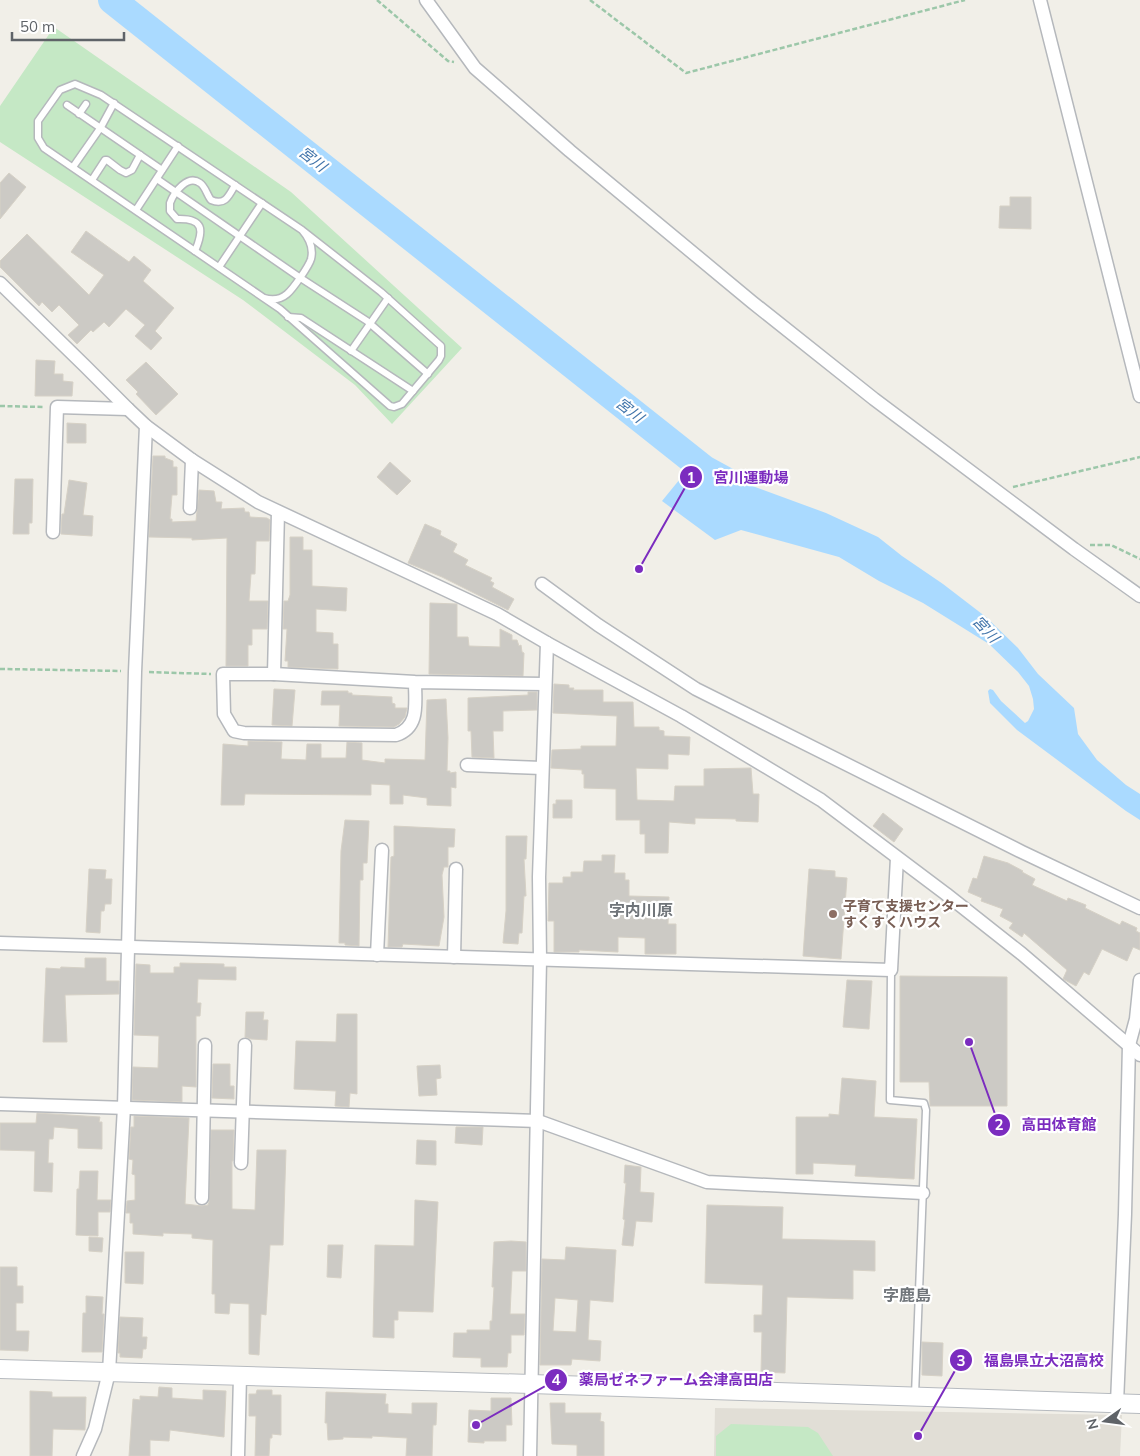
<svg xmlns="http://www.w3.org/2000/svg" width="1140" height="1456" font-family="Mulish,'Noto Sans JP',sans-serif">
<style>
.education{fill:#e1ded6}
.green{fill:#c5e8c5}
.water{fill:#aadaff}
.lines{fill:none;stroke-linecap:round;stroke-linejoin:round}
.river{stroke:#aadaff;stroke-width:28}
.building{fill:#cccac5;stroke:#d6d1c6;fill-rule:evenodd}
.lane-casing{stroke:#b5b8bc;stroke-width:9}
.street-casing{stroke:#b5b8bc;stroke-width:15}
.secondary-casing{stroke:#b6babf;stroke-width:20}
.path{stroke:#9cc7a9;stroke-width:2.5;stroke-dasharray:5 2.5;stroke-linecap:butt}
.lane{stroke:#fff;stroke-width:6}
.street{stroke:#fff;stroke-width:12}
.secondary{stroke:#fff;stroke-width:18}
.education-dot{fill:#8d6e63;stroke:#fff;stroke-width:2}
.labels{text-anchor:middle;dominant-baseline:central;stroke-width:4.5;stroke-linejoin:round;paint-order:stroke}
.education-label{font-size:14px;font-weight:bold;fill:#785e54;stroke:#fff;text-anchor:start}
.water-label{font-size:15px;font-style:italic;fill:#4174aa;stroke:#fff}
.quarter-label{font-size:16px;font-weight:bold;fill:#70757a;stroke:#fff}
.leader{fill:none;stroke:#7b2cbf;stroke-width:2}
.callout-dot{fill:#7b2cbf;stroke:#fff;stroke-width:2}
.mark-label{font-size:15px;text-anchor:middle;font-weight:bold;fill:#fff}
.callout-label{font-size:15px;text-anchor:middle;font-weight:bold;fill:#7b2cbf;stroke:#fff;stroke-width:4.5;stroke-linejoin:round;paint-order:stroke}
</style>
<rect width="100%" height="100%" fill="#f1efe8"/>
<path class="education" d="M715,1408L1122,1415L1120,1456H714Z"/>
<g class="green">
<path d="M54,27L291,192L462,348L392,424L355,385L243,300L0,142V106Z"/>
<path d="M731,1424L808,1427L818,1433L833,1456H716V1436Z"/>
</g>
<path class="water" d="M702,452L717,470L728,477L826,513L878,537L902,556L943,584L986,617L1018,648L1038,674L1074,708L1078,734L1097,760L1126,785L1140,794V820L1126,811L1017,730L990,703L988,691L990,689L993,690L1001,701L1025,723L1028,721L1034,709L1033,699L1029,686L1018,672L989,644L923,603L879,581L839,557L741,530L715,540L662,501Z"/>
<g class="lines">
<path class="river" d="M112,0L704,469L726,481"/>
</g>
<g class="building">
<path d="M9,173L26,187L0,219V183Z"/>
<path d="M1010,197H1031V229L999,228L1000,206H1010Z"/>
<path d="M86,231L129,262L134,256L151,270L143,281L174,308L155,331L162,338L151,350L135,336L145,325L126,309L109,327L104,322L93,332L91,330L77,344L68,335L79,325L59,305L52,312L42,302L39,306L0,267V261L27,234L89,295L104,275L71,252Z"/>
<path d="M36,360L55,361L54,374H63V381L73,382L72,396H35Z"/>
<path d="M146,362L178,394L156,415L136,394L138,392L126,380Z"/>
<path d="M67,423L86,424V443H67Z"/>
<path d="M153,456H165V458L173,461V467H177V495H172L170,519H172V522L196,521L199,490L214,491L216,502H222L221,509L244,508L245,512H249L250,517L267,518L270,520L269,541H256L255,574H251L249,601H268L267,629H252V645H248V666H226L227,538L192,540V538L149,537Z"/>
<path d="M390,462L411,481L397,495L377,477Z"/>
<path d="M15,479H33L32,523H29V534H13Z"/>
<path d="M69,480L87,483L83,515L93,516L92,536L61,534L62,514H64Z"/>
<path d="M425,524L441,531L440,535L457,544L453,552L468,560L465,565L492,578L490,581L494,583L492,587L514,599L508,610L442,577L408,563Z"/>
<path d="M290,537H303V550H312V586L347,588L346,611L316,609V632L333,633V644H338V669L288,667V661H285L287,629H283L284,601H288L290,595Z"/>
<path d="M430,603L457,604V637H468L469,646L500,647V629L512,635V640H517L519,646L521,645L522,652L524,653L523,676L429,674Z"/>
<path d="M554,684L569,685V688H574L573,690H603V702H633L634,727H659V730L664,731V736L690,737L689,755L668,754V769L636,768L637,800L674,801L675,786H704V769L751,768L753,794H759L758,822L736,821V819L695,818V824L669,822L668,853H645V834H640V820H616V789L584,788V774H582V770L551,768L552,750L581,749V746H616L617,716L553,713Z"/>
<path d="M274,689L295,690L292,726L272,725Z"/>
<path d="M322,691H348V693H352V695L392,697V703L395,704V708H407L405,717L399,724L394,727L339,726L340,705H321Z"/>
<path d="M528,692H537V710L503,711V731H493L494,758L472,757L471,731H468V698L528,695Z"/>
<path d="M446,699L448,738L447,771H450V773L456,772V788L451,787V806L427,805V798L403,795V804H390V785L371,784V795L245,794L244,805H221L223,744L248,746V741L282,742L281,759L306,760L307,744H321V758H346L347,742L362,743V760L385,763V759L425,760L427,700Z"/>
<path d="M556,800H572V818H553V804H556Z"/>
<path d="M883,813L903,829L894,842L873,826Z"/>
<path d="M345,820L369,821L367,863H363V880H360L359,946L345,945V943H339L341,851Z"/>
<path d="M394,826L455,829L454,847H448V867H444L442,875L444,917L439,946L403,944L402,947H388L391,857L394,856Z"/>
<path d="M506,836H527L526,859H524L526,896H524L522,933H519L518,944L503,943L506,911Z"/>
<path d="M602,855H615L614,873H625V880H629V896L669,897L668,924H676V954H645V938L618,937V952L579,950V952H554V921H548L549,883H563V877H571V872H583L584,861H602Z"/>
<path d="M984,856L1008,863L1023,871L1022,872L1035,879L1032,885L1067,901L1068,898L1086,905L1085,908L1120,925L1122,921L1137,928L1136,931L1140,933V950L1133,947L1127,961L1102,949L1089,975L1084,972L1076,986L1063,979L1067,970L1024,933L1022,937L1009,928L1013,923L1000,916L1003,909L981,901L982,898L968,892L973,878L977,879Z"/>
<path d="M89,869L106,870L105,879H112L111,904H105L104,911H101L100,933L86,932Z"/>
<path d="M809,869L835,871V877L847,878L841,959L803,956Z"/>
<path d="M85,958H106V981H119V994L65,995L67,1042H43L46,968L60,969L61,967L85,968Z"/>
<path d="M180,963L224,964V967H236V980L198,979L197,1003H201L200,1016H196V1087L182,1086V1102L132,1100L133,1067L158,1068L159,1036L134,1035L136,964L150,965V973H174V967H180Z"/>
<path d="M900,976L1007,977V1106H930L929,1082H900Z"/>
<path d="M847,980L872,981L869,1029L843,1027Z"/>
<path d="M246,1012H264L263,1020H268L267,1040L251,1039L245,1037Z"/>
<path d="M337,1014H357V1094L350,1093L349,1107L335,1106L336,1091L294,1089L296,1041L336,1042Z"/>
<path d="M213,1064H230V1086H234V1099L212,1098Z"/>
<path d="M440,1065L441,1078L436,1079L437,1095L419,1096L417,1066Z"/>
<path d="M842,1078L876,1081L874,1117L917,1119L914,1179L855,1176L856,1165L813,1163V1174H796V1117H829V1114L839,1115Z"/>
<path d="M37,1113L100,1117L99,1122H102V1149L78,1148V1129L54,1127L53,1139H49L48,1163H53L52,1192L34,1191L35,1151L0,1150V1123H36Z"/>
<path d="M134,1116L189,1118L185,1204L202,1206L208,1205L209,1202L211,1130H234L233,1161H232V1209L255,1210L257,1150H286L283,1245H270L266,1315L261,1314L259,1355L249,1354V1304L230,1303L229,1314L215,1313V1294H212L213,1240L192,1238V1234L163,1233V1236L133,1234V1223H130V1213H126L127,1201L135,1200V1175L132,1174L133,1160L129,1159L131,1127H134Z"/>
<path d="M456,1127H483L482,1145L455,1143Z"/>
<path d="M417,1140L436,1141V1165L416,1164Z"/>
<path d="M625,1165L641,1167L640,1192L654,1193L652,1222L636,1221L633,1246L622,1245L625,1220L623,1219L626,1183H624Z"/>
<path d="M80,1171H98L97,1200H111L110,1212H98V1236L76,1235L77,1189H79Z"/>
<path d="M415,1200L438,1202L433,1312L398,1311V1320H394V1338L373,1337L375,1245L414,1246Z"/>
<path d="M707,1205L783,1207L782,1239L875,1241V1271L853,1270V1299L787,1297L785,1373L761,1372L762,1332H754V1315H762L763,1285L705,1283Z"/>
<path d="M89,1237L103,1238L102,1252L89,1251Z"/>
<path d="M511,1241L526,1242V1271H512L510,1314H525L524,1335H511V1353H508L507,1367H481V1358L453,1357L454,1333H467V1330H490V1321H492L494,1287H492L494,1242Z"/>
<path d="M328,1245H343L341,1278L327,1277Z"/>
<path d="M566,1247L616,1250L613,1302L590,1300L588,1340L601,1341L600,1361L572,1359L571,1365H540L542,1259L565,1260ZM555,1298L578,1300L576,1332L553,1331Z"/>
<path d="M125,1252H144L143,1284L125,1283Z"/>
<path d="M0,1267H17V1286H23V1303H16V1331H29L28,1351L0,1350Z"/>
<path d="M86,1296L103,1297L102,1314H104L102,1352H82L83,1313H86Z"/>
<path d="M120,1317L143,1318L142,1337H147L146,1349H143L142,1358L120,1357V1353H118Z"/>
<path d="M922,1342L943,1343L942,1376L922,1375Z"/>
<path d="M159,1387L172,1388V1398L203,1400V1390L226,1391L224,1437L170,1430L169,1441L150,1440V1456H129L133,1399L140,1400V1396L158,1397Z"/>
<path d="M257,1390H272V1395H281V1435L272,1434V1438H270L269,1456H255L256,1416H249V1394H256Z"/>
<path d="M30,1391L52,1392V1397H86L85,1430L53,1429L52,1456H30Z"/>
<path d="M326,1392L386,1394L385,1404H388V1413L412,1414V1403H437L436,1425H433L432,1456H406L407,1438L372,1436V1438L343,1437V1439L328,1440L327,1423H325Z"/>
<path d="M491,1398H511L512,1425H506V1441H484V1443L468,1442L469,1410L491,1411Z"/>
<path d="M550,1403H565V1413H601L600,1421L604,1422V1456H577V1445L552,1444Z"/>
</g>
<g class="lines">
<g class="lane-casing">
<g id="lane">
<path d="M67,105L162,170"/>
<path d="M79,114L86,104"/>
<path d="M73,167L101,127L114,103"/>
<path d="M157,179L299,277L367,321L428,374"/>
<path d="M92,180L105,160H107L120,170L126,173L132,170L140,155"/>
<path d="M136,210L178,146"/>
<path d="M195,251C204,230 204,218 177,219L170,211C170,208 170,205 170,203C174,192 188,174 200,183C205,186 207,195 211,200C225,206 229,196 235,185"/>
<path d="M219,267L262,203"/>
<path d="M264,298C271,300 280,300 287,294C293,289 309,266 311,259C314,247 309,238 302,230L101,95L75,84L60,90L38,121V138L44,148L280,309L390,406L394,407L402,404L439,360L441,356V346L381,292L302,230"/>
<path d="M288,317L301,318L413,391"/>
<path d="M351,351L388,298"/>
<path d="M891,970L890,1100L924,1103L926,1110L915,1395"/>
</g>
</g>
<g class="street-casing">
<g id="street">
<path d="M426,0L475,68L570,151L752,302L874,399L1074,549L1140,596"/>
<path d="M1040,0L1140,396"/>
<path d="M0,283L85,366L128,409L146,426L192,460L258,502L497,614L547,643L681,716L821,800L946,894L1022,954L1140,1055"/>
<path d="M190,508L192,460"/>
<path d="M53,532L57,407L128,409"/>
<path d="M542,584L598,625L696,689L1022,852L1140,908"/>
<path d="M274,674L278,512"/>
<path d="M415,682C415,703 420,727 396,735L244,733L234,731L224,714L223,674H274L415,682L545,684"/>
<path d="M467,765L542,768"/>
<path d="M0,943L891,970L897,858"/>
<path d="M377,955L382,850"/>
<path d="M454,957L456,869"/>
<path d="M0,1104L538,1121L707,1182L923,1193"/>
<path d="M241,1163L245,1045"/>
<path d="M202,1198L205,1045"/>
<path d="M1117,1403L1125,1214L1129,1045L1136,1019L1140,980"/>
<path d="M83,1456L95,1429L109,1372L124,1107L135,672L146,426"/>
<path d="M238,1456L240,1376"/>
<path d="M530,1456L540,960L539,877L547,643"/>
</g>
</g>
<g class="secondary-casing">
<path id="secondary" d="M0,1369L531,1384L1140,1404"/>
</g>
<g class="path">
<path d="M377,0L448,61L454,62"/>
<path d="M590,0L686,73L965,0"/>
<path d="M0,406L43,407"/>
<path d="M1013,487L1140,457"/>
<path d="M1090,545H1111L1140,559"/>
<path d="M0,669L121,671"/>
<path d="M149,672L211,674"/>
</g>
<use href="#lane" class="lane"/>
<use href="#street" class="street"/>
<use href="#secondary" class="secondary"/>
</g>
<circle class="education-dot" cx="833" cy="914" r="5"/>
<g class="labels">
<g class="education-label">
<text x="843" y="906">子育て支援センター<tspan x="843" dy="16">すくすくハウス</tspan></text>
</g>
<g class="water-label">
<text transform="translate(313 159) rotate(38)">宮川</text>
<text transform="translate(630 410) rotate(38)">宮川</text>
<text transform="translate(986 629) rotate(47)">宮川</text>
</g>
<g class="quarter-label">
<text x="641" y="910">字内川原</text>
<text x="907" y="1295">字鹿島</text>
</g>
</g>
<path class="leader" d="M639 569L691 477M969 1042L999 1125M918 1436L961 1360M476 1425L556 1380"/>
<g class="callout-dot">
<circle cx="639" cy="569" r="5"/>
<circle cx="969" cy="1042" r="5"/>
<circle cx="918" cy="1436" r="5"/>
<circle cx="476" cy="1425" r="5"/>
<circle cx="691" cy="477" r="12"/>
<circle cx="999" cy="1125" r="12"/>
<circle cx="961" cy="1360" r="12"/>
<circle cx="556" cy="1380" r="12"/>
</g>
<g class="mark-label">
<text x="691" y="483">1</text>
<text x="999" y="1130">2</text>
<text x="961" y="1366">3</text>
<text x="556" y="1385">4</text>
</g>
<g class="callout-label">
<text x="751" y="483">宮川運動場</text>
<text x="1059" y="1130">高田体育館</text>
<text x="1044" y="1366">福島県立大沼高校</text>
<text x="676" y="1385">薬局ゼネファーム会津高田店</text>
</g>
<g transform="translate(1105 1421) rotate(256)" stroke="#ffffff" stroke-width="4" paint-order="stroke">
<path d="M0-4L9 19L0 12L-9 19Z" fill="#5f6368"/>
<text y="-8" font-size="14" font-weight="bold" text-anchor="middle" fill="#5f6368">N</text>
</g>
<path d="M12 32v8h112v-8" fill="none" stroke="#5f6368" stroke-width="2.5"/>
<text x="20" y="32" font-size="15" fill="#5f6368" stroke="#ffffff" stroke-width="4" paint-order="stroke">50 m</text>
</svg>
